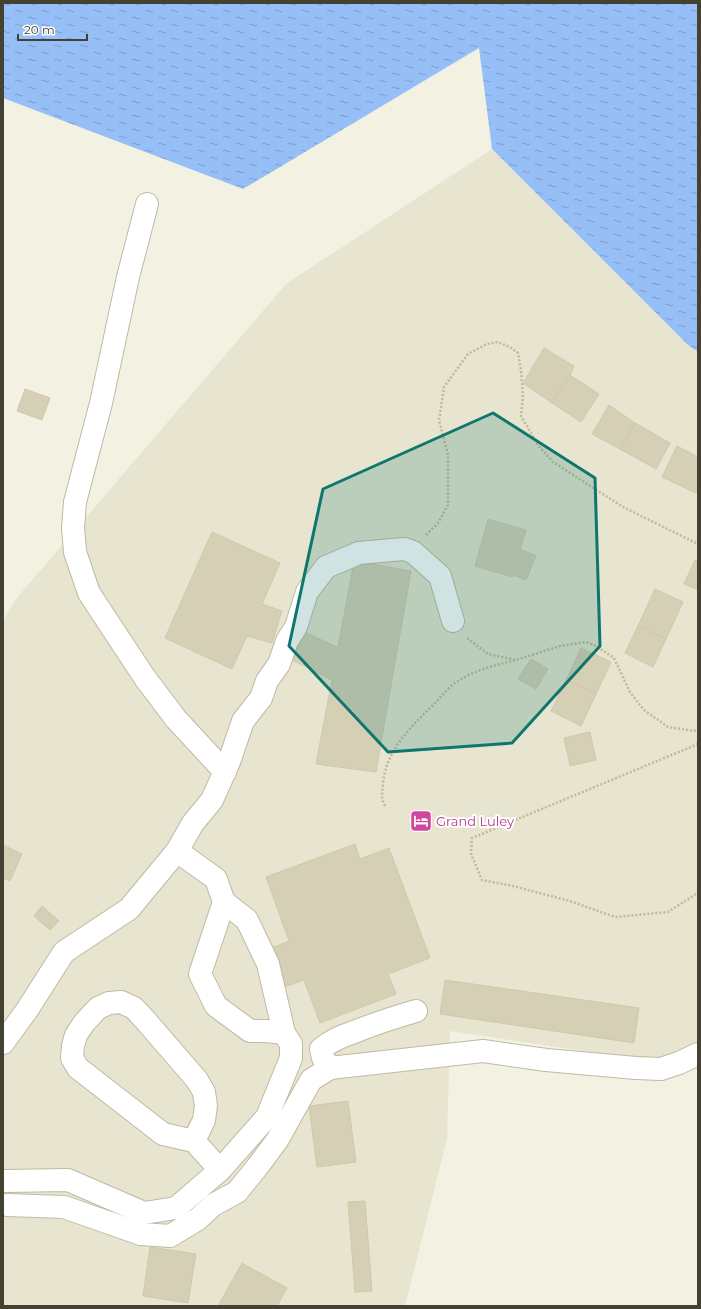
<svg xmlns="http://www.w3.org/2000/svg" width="701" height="1309" font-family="Montserrat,sans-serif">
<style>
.residential{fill:#e7e4cf}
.water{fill:url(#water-ripples)}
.building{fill:#d5cfb6;stroke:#d1c8a9}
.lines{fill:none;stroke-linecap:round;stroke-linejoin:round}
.minor-casing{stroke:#bfbaa4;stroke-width:24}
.path{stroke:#c2ba94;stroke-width:2.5;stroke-dasharray:2 2;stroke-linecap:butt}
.minor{stroke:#fff;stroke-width:22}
.marked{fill:#0f766e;fill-opacity:0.2;stroke:#0f766e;stroke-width:3;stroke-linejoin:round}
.labels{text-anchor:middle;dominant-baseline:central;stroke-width:4;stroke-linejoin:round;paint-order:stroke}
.hotel-label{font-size:13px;fill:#b23c85;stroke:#fff;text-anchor:start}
</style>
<defs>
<pattern id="water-ripples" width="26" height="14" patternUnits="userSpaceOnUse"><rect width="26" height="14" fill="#97bff7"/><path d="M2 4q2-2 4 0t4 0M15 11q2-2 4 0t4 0" fill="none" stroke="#7d9dc9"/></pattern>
</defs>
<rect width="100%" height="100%" fill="#f3f1e2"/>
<path class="residential" d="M492,149L688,345L698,352V1068L450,1031L447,1139L405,1306H3V621L15,600L286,284Z"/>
<path class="water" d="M3,3H698V352L688,345L492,149L479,48L243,189L3,98Z"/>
<g class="building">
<path d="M544,348L574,366L570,375L552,403L523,383Z"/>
<path d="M570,375L599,394L581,422L552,403Z"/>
<path d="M25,389L50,398L42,420L17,411Z"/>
<path d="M609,405L635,423L620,449L592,434Z"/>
<path d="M635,423L670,443L656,469L620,449Z"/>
<path d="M677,446L698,457V489L696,493L662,477Z"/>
<path d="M488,519L526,530L520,549L536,556L526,580L513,575V577L475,566Z"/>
<path d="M212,532L280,563L262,604L282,611L272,643L247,636L232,669L165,638Z"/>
<path d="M695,560L698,561V590L684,584Z"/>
<path d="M354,561L411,571L376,772L316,764L332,680L288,658L301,630L338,648Z"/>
<path d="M655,589L683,602L666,639L638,626Z"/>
<path d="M638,626L666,639L653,667L625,653Z"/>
<path d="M581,648L611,662L596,694L566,680Z"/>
<path d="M531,659L548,669L536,689L518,679Z"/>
<path d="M566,680L596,694L581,726L551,711Z"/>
<path d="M590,732L596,760L570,766L564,738Z"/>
<path d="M355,844L360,859L389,848L430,958L388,974L396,994L320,1023L304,980L281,988L267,950L289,941L266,877Z"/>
<path d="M3,845L22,854L10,881L3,878Z"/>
<path d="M42,906L59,921L50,930L34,916Z"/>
<path d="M445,980L639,1008L634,1043L440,1014Z"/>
<path d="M348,1101L356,1162L317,1167L309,1106Z"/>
<path d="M365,1201L372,1291L355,1292L348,1202Z"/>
<path d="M150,1247L196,1254L188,1303L143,1296Z"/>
<path d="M242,1263L287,1288L277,1306H218Z"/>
</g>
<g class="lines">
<g class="minor-casing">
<g id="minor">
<path d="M147,204L128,277L101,403L75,502L73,528L75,552L89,593L110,625L145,678L176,719L225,772"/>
<path d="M224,902L247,920L268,964L284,1033"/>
<path d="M3,1043L27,1010L64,952L129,909L177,851L193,823L212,800L229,762L243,721L261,698L267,681L279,664L287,641L296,627L307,592L326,567L359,553L404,549L413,552L440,576L453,621"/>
<path d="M330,1068L483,1051L546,1060L636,1068L661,1069L679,1063L698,1054"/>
<path d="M194,1141L163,1134L78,1068L72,1058L73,1046L76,1035L84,1023L98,1008L109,1003L121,1002L134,1008L146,1021L197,1080L204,1092L206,1106L204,1120L194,1141L220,1170"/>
<path d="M5,1181L68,1180L144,1213L176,1208L220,1170L267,1117L291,1058V1044L284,1033L265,1031H250L216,1006L200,974L224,902L216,879L177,851"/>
<path d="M7,1205L64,1207L141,1234L170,1236L198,1219L213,1205L237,1192L258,1166L278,1139L311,1080L330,1068L323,1058L321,1049C330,1041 342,1036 354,1032C374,1024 395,1017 416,1011"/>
</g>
</g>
<g class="path">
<path d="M426,535L438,523L448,505V455L439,420L444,387L468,354L487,344L498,342L510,347L518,353L521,370L523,395L521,416L538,445L553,462L623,507L698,544"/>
<path d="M467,638L488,654L516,660L560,646L586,642L596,646L614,658L630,692L644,710L668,727L694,731L698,729"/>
<path d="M385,806C381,799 382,793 383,785C385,750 412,726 436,702C443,695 450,685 458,681C475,670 496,665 516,660"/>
<path d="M696,894L668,912L615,917L570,901L513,886L482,880L471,854L472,838L698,744"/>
</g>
<use href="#minor" class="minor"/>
</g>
<path class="marked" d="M493,413L595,478L600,646L512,743L388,752L289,646L323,489Z"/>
<defs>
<g id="hotel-square" transform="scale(1.15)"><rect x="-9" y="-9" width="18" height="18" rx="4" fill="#d1479c" stroke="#fff"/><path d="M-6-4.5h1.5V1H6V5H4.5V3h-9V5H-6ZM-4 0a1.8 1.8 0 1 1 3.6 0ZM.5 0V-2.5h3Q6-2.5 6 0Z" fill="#fff"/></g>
</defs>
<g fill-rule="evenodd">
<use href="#hotel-square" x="421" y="821"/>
</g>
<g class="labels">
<g class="hotel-label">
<text x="436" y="821">Grand Luley</text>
</g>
</g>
<rect width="701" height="1309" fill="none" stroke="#454132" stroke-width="8"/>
<path d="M18 34v6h69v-6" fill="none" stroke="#454132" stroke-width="2"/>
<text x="24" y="34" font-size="12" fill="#454132" stroke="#ffffff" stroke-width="3" paint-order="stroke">20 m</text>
</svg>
